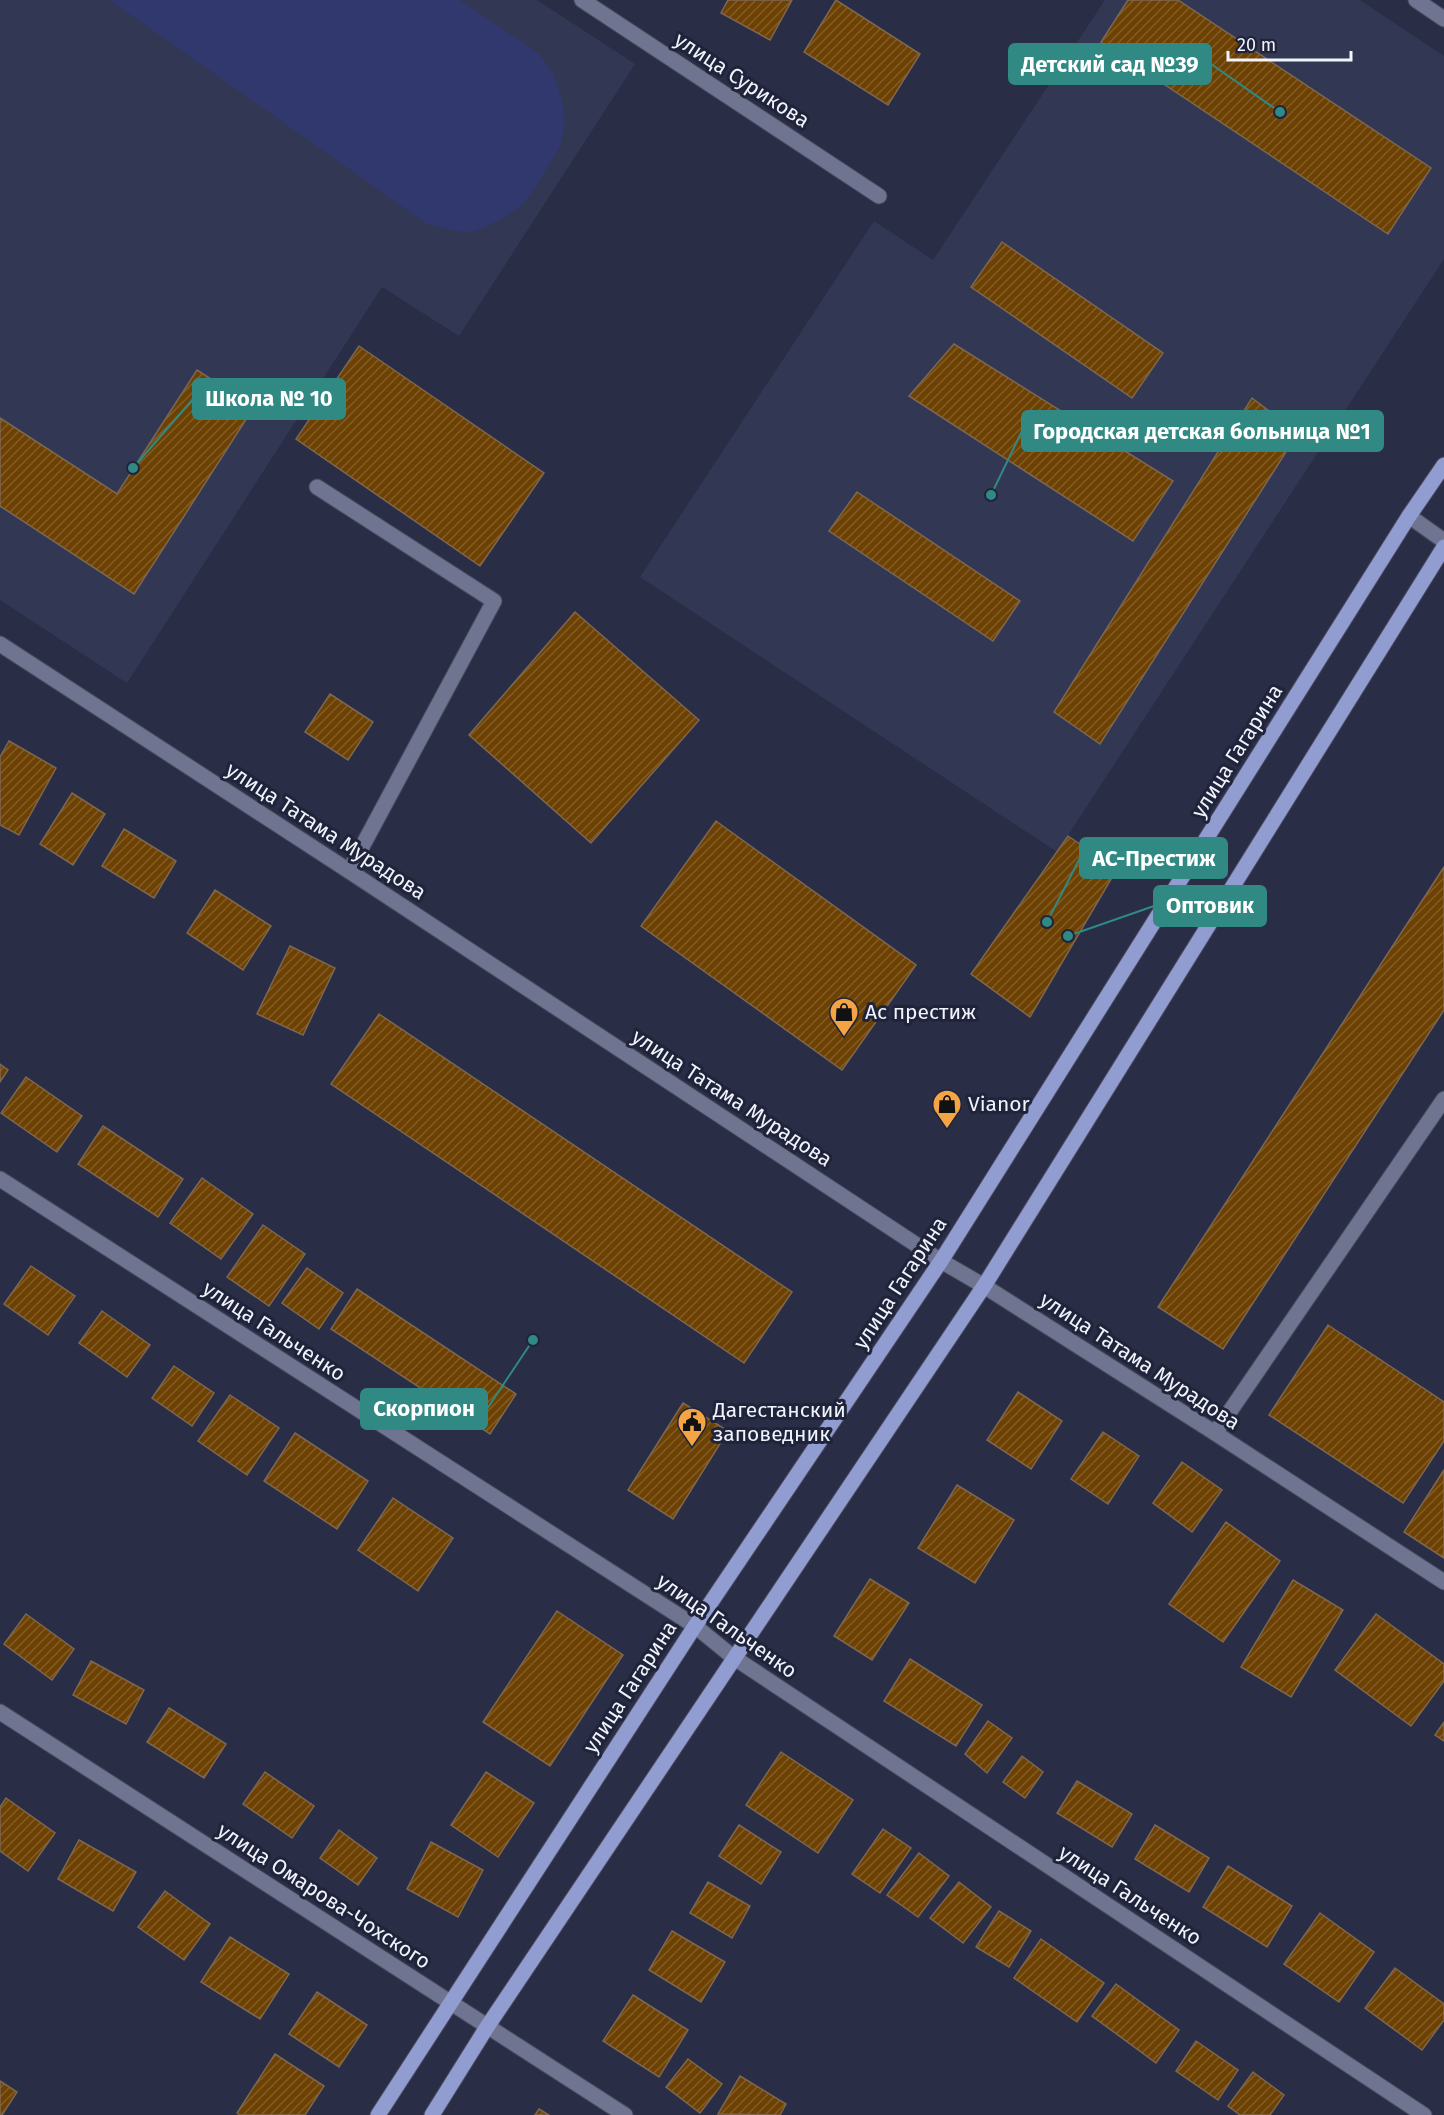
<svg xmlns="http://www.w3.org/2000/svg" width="1444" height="2115" font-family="'Fira Sans',sans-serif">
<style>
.built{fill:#323854}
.pitch{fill:#31386d}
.building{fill:url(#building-hatch);stroke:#7d6751;stroke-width:1.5}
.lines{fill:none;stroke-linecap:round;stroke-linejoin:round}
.minor-casing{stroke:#484a5d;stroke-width:17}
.major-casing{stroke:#484a5d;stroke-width:17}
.minor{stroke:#6f7590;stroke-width:15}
.major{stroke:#919cd0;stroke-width:15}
.labels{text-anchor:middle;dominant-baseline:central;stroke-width:6;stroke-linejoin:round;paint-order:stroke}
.street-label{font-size:21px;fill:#f1f3fd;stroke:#1f243a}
.poi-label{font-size:21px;fill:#f1f3fd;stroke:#1f243a;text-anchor:start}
.leader{fill:none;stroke:#318983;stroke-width:2}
.callout-dot{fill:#318983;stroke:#1f243a;stroke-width:2}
.callout{fill:#318983;stroke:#318983;stroke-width:2}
.callout-label{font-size:22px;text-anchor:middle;font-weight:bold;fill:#fff}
</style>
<defs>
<pattern id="building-hatch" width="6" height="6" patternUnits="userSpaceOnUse" patternTransform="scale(1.5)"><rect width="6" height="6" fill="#6d4102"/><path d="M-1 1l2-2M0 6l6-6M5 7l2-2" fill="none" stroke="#825d28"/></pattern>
</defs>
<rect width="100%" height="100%" fill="#292d45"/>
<g class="built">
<path d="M0,0H537L635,64L459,336L382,287L127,683L0,600Z"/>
<path d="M1105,0H1360L1444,56V259L1057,852L640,577L874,221L933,260Z"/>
</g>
<path class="pitch" d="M110,0H459L538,53L553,73L561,96L565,121L560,146L540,180L523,205L498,221L474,232L456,231L427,224Z"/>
<g class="building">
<path d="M728,0H792L770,40L721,13Z"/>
<path d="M836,0L920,54L888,105L804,52Z"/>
<path d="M1128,0H1178L1431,168L1388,234L1101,42Z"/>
<path d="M1002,242L1163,353L1132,398L971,287Z"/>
<path d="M954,344L1173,481L1133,541L909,396Z"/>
<path d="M359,346L544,473L480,566L296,439Z"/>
<path d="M197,370L254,407L134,594L0,506V418L117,494Z"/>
<path d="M1252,398L1298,433L1100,744L1054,712Z"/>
<path d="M857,492L1020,601L993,641L829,531Z"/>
<path d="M575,612L699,720L591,843L469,735Z"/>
<path d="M330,694L373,722L348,760L305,732Z"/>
<path d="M9,741L56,768L19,835L0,825V757Z"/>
<path d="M72,793L105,814L73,865L40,844Z"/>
<path d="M716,821L916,965L842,1070L641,926Z"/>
<path d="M124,829L176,861L154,898L102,866Z"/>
<path d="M1068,836L1117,869L1030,1017L971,974Z"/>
<path d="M1444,867V1010L1223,1349L1158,1307Z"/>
<path d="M215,890L271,926L243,970L187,933Z"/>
<path d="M290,946L335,968L303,1035L257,1014Z"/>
<path d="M379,1014L792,1292L744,1363L331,1084Z"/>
<path d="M0,1064L8,1070L0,1082Z"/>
<path d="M26,1077L82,1116L57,1152L1,1113Z"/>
<path d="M103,1126L183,1179L158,1217L78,1164Z"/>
<path d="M202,1178L253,1214L221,1259L170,1223Z"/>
<path d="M263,1225L305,1254L269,1306L227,1277Z"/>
<path d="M31,1266L75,1296L48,1335L4,1304Z"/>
<path d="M307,1268L343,1293L319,1329L282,1303Z"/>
<path d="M357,1289L516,1394L490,1434L331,1329Z"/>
<path d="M102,1311L150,1345L127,1377L79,1343Z"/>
<path d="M1328,1325L1444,1402V1441L1403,1503L1269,1415Z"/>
<path d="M174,1366L214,1393L192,1426L152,1398Z"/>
<path d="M1018,1392L1062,1421L1031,1469L987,1440Z"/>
<path d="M230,1395L279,1428L247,1475L198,1441Z"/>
<path d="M683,1403L728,1431L673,1519L628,1490Z"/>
<path d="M1103,1432L1139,1456L1108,1504L1071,1479Z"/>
<path d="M295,1433L368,1481L337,1529L264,1481Z"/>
<path d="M1182,1462L1222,1490L1192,1532L1153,1503Z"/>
<path d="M1444,1470V1558L1404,1532Z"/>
<path d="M957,1485L1014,1520L975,1583L918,1548Z"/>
<path d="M393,1498L453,1538L418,1591L358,1550Z"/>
<path d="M1226,1522L1280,1561L1223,1642L1169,1604Z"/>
<path d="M870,1579L909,1603L872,1660L834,1636Z"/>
<path d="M1293,1580L1343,1610L1291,1697L1241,1667Z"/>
<path d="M557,1611L623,1655L550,1766L483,1722Z"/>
<path d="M26,1614L74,1649L52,1680L4,1644Z"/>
<path d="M1376,1614L1444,1664V1681L1411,1726L1335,1670Z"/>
<path d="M910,1659L982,1705L956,1746L884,1701Z"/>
<path d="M91,1661L144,1690L126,1724L73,1695Z"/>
<path d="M169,1708L226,1744L204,1778L147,1742Z"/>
<path d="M988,1721L1012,1738L987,1773L965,1754Z"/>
<path d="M1444,1722V1741L1435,1735Z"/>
<path d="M781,1752L853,1800L818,1853L746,1805Z"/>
<path d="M1022,1756L1043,1772L1025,1798L1003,1782Z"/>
<path d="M265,1772L314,1806L292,1838L243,1804Z"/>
<path d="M486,1772L534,1803L498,1857L451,1825Z"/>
<path d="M1077,1781L1132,1814L1112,1847L1057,1813Z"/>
<path d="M6,1798L55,1833L28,1871L0,1851V1807Z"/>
<path d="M739,1825L781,1852L761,1884L719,1856Z"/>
<path d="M1155,1825L1209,1858L1189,1892L1135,1859Z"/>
<path d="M883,1829L911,1848L880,1893L852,1874Z"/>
<path d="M339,1830L377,1858L358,1885L320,1858Z"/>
<path d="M79,1840L136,1872L113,1911L58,1879Z"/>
<path d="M431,1842L483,1870L458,1917L407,1889Z"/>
<path d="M919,1853L949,1876L918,1917L887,1895Z"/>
<path d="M1228,1866L1292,1906L1267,1947L1203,1907Z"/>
<path d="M708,1882L750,1906L732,1938L690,1913Z"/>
<path d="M959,1882L991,1907L963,1943L930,1918Z"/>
<path d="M165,1891L210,1924L184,1960L138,1927Z"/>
<path d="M999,1911L1031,1931L1009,1967L976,1947Z"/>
<path d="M1320,1913L1374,1952L1339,2002L1284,1964Z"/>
<path d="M672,1931L725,1962L701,2002L649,1970Z"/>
<path d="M230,1937L289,1974L260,2019L201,1982Z"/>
<path d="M1041,1939L1104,1983L1077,2022L1014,1978Z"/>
<path d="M1395,1968L1444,2004V2020L1422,2050L1365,2008Z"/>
<path d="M1116,1984L1179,2030L1156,2063L1092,2016Z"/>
<path d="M317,1992L367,2025L339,2067L289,2034Z"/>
<path d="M633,1995L688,2030L659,2077L603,2041Z"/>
<path d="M1196,2041L1238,2070L1218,2100L1176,2071Z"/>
<path d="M275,2054L324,2086L305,2115H240L237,2113Z"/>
<path d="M688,2059L722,2084L700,2113L666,2087Z"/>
<path d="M1253,2072L1284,2095L1270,2115H1240L1228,2106Z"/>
<path d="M740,2076L786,2104L780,2115L718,2114Z"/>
<path d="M0,2081L17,2092L2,2115H0Z"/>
<path d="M539,2109L549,2115H535Z"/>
</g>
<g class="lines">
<g class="minor-casing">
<g id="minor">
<path d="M582,0L879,196"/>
<path d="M1416,0L1444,19"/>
<path d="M317,487L494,601L349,871"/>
<path d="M1409,516L1444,541"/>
<path d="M0,644L349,871L941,1261L984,1286L1215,1433L1444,1582"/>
<path d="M0,1179L695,1626L733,1657L1424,2115"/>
<path d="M1215,1433L1444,1099"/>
<path d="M0,1712L625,2115"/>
</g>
</g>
<g class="major-casing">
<g id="major">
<path d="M378,2115L695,1626L941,1261L1409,516L1444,465"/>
<path d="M432,2115L487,2027L984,1286L1444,547"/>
</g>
</g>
<use href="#minor" class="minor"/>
<use href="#major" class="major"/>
</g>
<defs>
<g id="shop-pin" transform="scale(1.5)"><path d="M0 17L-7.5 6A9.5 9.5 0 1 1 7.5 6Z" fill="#f4a444" stroke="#1f243a"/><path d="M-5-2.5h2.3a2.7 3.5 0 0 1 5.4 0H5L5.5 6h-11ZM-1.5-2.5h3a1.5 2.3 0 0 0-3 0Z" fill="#111"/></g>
<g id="civic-pin" transform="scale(1.5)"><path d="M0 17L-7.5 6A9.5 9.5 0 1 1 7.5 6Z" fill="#f4a444" stroke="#1f243a"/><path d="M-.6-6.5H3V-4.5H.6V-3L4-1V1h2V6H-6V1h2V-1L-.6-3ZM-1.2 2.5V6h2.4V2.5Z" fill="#111"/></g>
</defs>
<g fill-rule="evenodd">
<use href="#shop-pin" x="844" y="1012"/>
<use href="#shop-pin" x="947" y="1104"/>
<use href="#civic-pin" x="692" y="1422"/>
</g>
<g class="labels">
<g class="street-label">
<text transform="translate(742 80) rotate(33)">улица Сурикова</text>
<text transform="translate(1237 751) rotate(-58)">улица Гагарина</text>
<text transform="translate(326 831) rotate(33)">улица Татама Мурадова</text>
<text transform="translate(732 1098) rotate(33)">улица Татама Мурадова</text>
<text transform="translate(900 1283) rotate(-57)">улица Гагарина</text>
<text transform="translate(274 1331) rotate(33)">улица Гальченко</text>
<text transform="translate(1140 1361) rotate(33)">улица Татама Мурадова</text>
<text transform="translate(727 1626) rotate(35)">улица Гальченко</text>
<text transform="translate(630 1687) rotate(-57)">улица Гагарина</text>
<text transform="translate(1130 1895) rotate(33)">улица Гальченко</text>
<text transform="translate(324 1896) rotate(33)">улица Омарова-Чохского</text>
</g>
<g class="poi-label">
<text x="865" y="1012">Ас престиж</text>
<text x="968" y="1104">Vianor</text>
<text x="713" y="1410">Дагестанский<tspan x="713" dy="24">заповедник</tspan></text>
</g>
</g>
<path class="leader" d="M1280 112L1211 64M133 468L193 399M991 495L1022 431M1047 922L1080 858M1068 936L1154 906M533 1340L487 1409"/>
<g class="callout-dot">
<circle cx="1280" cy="112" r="6"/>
<circle cx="133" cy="468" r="6"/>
<circle cx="991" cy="495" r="6"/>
<circle cx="1047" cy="922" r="6"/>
<circle cx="1068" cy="936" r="6"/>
<circle cx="533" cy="1340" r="6"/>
</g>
<g class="callout">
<rect x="1009" y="44" width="202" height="40" rx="6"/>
<rect x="193" y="379" width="152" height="40" rx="6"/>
<rect x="1022" y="411" width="361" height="40" rx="6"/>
<rect x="1080" y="838" width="147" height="40" rx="6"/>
<rect x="1154" y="886" width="112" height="40" rx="6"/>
<rect x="361" y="1389" width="126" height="40" rx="6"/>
</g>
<g class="callout-label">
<text x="1110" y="72">Детский сад №39</text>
<text x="269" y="406">Школа № 10</text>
<text x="1202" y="439">Городская детская больница №1</text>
<text x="1154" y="866">АС-Престиж</text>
<text x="1210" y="913">Оптовик</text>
<text x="424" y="1416">Скорпион</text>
</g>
<path d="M1228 51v9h123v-9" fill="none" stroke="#f1f3fd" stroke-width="3"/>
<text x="1237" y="51" font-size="18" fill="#f1f3fd" stroke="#1f243a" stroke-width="4.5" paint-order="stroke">20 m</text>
</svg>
